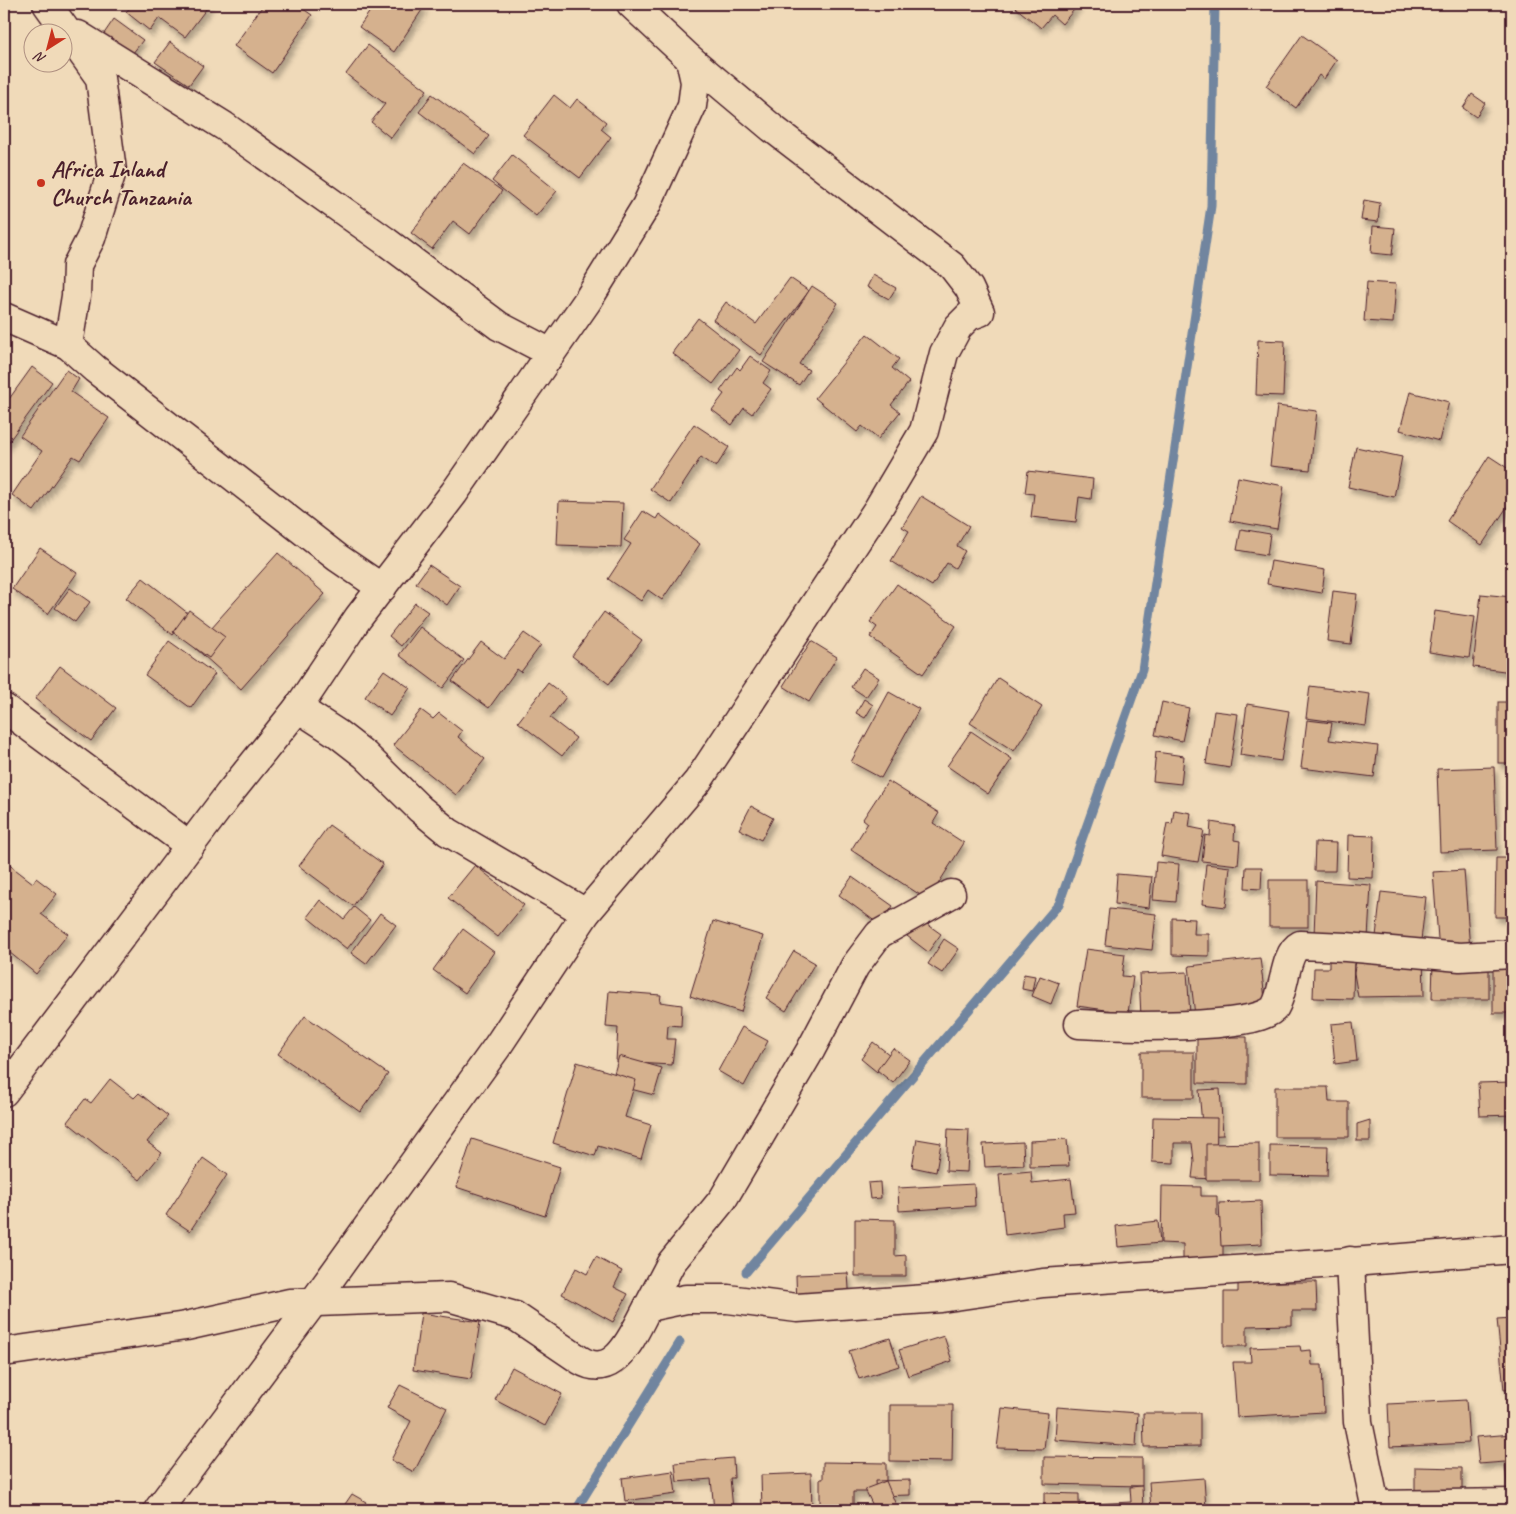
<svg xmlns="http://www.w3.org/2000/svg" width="1516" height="1514" font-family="Caveat,sans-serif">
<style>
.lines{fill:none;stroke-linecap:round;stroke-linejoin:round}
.stream{stroke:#71859f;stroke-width:9}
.building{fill:#d5b18e;stroke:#4a1f2b;filter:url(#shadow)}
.minor-casing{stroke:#4a1f2b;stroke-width:31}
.minor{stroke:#f0dab9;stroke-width:28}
.poi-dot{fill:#c8321e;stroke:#f0dab9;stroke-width:2}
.labels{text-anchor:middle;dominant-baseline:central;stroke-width:4;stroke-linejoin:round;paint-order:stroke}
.poi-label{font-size:24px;font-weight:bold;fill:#4a1f2b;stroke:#f0dab9;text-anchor:start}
</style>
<defs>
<filter id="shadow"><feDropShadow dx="3" dy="5.5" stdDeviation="2.5" flood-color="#0004"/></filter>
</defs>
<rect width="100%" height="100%" fill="#f0dab9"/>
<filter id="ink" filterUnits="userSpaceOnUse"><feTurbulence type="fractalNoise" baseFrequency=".02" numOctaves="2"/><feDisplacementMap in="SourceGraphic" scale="10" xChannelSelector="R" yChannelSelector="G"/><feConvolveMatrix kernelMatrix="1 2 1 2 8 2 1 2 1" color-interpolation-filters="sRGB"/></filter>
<g filter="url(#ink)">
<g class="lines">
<g class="stream">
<path d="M746,1272L1059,904L1142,670L1211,206L1215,4"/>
<path d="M576,1510L680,1342"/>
</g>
</g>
<g class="building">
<path d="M133,4H210L185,37L159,18L150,31L126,12Z"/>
<path d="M264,4H296L312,15L272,73L234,46Z"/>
<path d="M375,4H420L424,7L394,52L359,27Z"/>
<path d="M1011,4H1079L1062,24L1052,15L1041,28Z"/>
<path d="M114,19L143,40L129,58L101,38Z"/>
<path d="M1302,35L1337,60L1324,79L1319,75L1296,108L1266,86Z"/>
<path d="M170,42L203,66L189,85L155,62Z"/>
<path d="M368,45L427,90L391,138L371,122L385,104L346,74Z"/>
<path d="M432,94L489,136L475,154L419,112Z"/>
<path d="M1472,94L1485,103L1476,117L1463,108Z"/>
<path d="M554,95L570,108L577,99L606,122L601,129L611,137L580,178L523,135Z"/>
<path d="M512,155L557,191L536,216L492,181Z"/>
<path d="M463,163L502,191L470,234L453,221L432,249L411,233Z"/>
<path d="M1364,200L1380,203L1378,222L1361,220Z"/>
<path d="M1373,226L1395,228L1392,255L1371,253Z"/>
<path d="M873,275L896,288L889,299L867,287Z"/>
<path d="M790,278L809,291L761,355L713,320L726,302L756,324Z"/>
<path d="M1367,282L1396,284L1393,323L1364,321Z"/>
<path d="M812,286L838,303L799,364L809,370L799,385L763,362Z"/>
<path d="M698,318L739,350L713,384L672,353Z"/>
<path d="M867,334L899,359L892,368L909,382L891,405L900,412L878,439L862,426L857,432L815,398Z"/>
<path d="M1258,340L1285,341L1283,396L1256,395Z"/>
<path d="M750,356L771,371L763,383L771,389L752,414L744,408L732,425L712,410L724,394L720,391L737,367L740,370Z"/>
<path d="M32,367L52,382L4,448V406Z"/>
<path d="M66,370L79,379L71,392L109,418L80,460L73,456L34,511L12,495L42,451L20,436Z"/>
<path d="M1410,392L1449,402L1439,441L1400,430Z"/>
<path d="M1277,406L1317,411L1310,470L1270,466Z"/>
<path d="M694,424L729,447L716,467L701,457L671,503L650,489Z"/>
<path d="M1356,447L1402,457L1394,497L1348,487Z"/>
<path d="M1489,456L1512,471V506L1509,504L1482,545L1447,521Z"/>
<path d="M1028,471L1093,479L1091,499L1079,497L1076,522L1031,517L1034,494L1025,493Z"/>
<path d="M1238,477L1284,486L1277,529L1230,521Z"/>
<path d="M921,496L969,526L957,546L965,551L955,568L947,563L932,586L891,561L909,531L902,527Z"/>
<path d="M559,501L623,503L621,547L557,545Z"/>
<path d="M643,511L656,519L659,514L700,544L662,600L648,590L641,601L608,579L631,544L624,540Z"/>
<path d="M1241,529L1270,534L1267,555L1237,550Z"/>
<path d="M40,548L77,573L48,614L12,589Z"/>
<path d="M278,553L325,594L241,689L194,647Z"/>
<path d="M1271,561L1325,570L1322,593L1267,584Z"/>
<path d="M429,565L460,586L447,605L416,583Z"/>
<path d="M143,578L189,614L173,635L126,598Z"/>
<path d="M897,584L956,626L923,674L870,637L877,627L870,622Z"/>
<path d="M70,588L90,602L75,622L55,608Z"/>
<path d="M1333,591L1357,594L1351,644L1327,641Z"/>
<path d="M1481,594L1512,597V672L1473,667Z"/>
<path d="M415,603L428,612L401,646L389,636Z"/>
<path d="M189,610L225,637L209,658L173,632Z"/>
<path d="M1435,611L1475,617L1469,658L1429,652Z"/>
<path d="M604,612L642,640L609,684L572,656Z"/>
<path d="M420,627L464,660L443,688L399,655Z"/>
<path d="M524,633L541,645L521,672L517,669L489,708L452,681L481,642L504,659Z"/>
<path d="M169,641L215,674L191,708L145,675Z"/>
<path d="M811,641L837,657L809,702L783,686Z"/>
<path d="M60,666L116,708L91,741L35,699Z"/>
<path d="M863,668L879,678L866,697L851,687Z"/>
<path d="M384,670L410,688L390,716L365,697Z"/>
<path d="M998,678L1042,707L1014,751L970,723Z"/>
<path d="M548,683L566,697L550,718L576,738L562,756L518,722Z"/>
<path d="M1310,686L1370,694L1366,726L1306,718Z"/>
<path d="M889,692L919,709L881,778L851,762Z"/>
<path d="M864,699L873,705L865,718L856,713Z"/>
<path d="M1162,702L1189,708L1182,741L1155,735Z"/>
<rect x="1498" y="702" width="14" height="61"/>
<path d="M1247,704L1289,711L1281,761L1240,755Z"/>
<path d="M421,710L433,719L439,713L462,731L458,737L485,759L456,795L393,745Z"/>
<path d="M1214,711L1238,714L1230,768L1206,764Z"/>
<path d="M1307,720L1332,723L1329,740L1378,746L1374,777L1301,768Z"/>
<path d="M971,731L1012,759L988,794L947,766Z"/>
<path d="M1156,752L1184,756L1181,784L1153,781Z"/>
<path d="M1494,767L1497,850L1440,852L1437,769Z"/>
<path d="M888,781L939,813L933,823L964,843L928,900L851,850L868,823L863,819Z"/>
<path d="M1508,781H1512V848H1510Z"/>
<path d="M751,806L773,818L761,840L739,829Z"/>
<path d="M1174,810L1191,813L1189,827L1204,830L1198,862L1161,856L1167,823L1172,824Z"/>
<path d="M1211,822L1235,826L1234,840L1240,841L1238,865L1202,861L1205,835L1210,836Z"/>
<path d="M329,825L383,864L353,906L299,866Z"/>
<path d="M1348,835L1374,836L1373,878L1347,877Z"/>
<path d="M1315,842L1336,843L1335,871H1314Z"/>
<path d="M1496,858H1512V917H1495Z"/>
<path d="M1156,862L1179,864L1176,902L1153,900Z"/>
<path d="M7,863L33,883L36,878L57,894L41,914L68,934L36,974L4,948V867Z"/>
<path d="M1206,864L1230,867L1226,907L1202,904Z"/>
<path d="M475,865L524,905L498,937L448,898Z"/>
<path d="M1246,867H1262L1261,889L1245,888Z"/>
<path d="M1464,870L1470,950L1439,952L1433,872Z"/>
<path d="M1117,874L1152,877L1149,908L1115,904Z"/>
<path d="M852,877L893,906L880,925L839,895Z"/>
<rect x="1269" y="880" width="39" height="47"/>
<path d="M1316,881L1371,885L1368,938L1314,935Z"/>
<path d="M1381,892L1426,897L1420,949L1375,945Z"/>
<path d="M320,900L344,919L354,907L370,920L347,949L307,917Z"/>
<path d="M1109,909L1156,914L1152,950L1105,945Z"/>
<path d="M380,913L396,925L366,964L351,953Z"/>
<path d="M1172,918L1195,919L1194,934H1209V956L1172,955Z"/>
<path d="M920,919L941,934L928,952L907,936Z"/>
<path d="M713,921L763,936L741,1012L690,996Z"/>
<path d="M463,929L494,952L465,993L433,970Z"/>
<path d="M944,939L959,949L942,973L928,964Z"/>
<path d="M1086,949L1125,954L1122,976L1133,977L1128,1013L1077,1006Z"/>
<path d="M794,951L815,963L786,1011L766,998Z"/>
<path d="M1329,951L1354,952L1353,999L1313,998L1314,968H1329Z"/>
<path d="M1423,954L1424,996L1358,997L1354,973L1357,955Z"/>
<path d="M1260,958L1266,1007L1195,1015L1189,966Z"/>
<path d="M1433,961L1489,962V999H1432Z"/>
<rect x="1493" y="966" width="19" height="47"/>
<path d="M1187,972L1190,1014L1141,1017L1139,974Z"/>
<path d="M1024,974L1035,976L1032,991L1022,989Z"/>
<path d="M1040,976L1059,983L1051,1004L1032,996Z"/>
<path d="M609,991L661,995L660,1002L682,1005L681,1026L668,1025L667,1039H675L672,1065L616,1062L618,1028L606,1027Z"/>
<path d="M305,1016L388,1074L360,1112L278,1054Z"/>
<path d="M1353,1022L1357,1061L1335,1064L1331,1024Z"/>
<path d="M742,1027L768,1041L744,1086L718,1071Z"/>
<path d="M1197,1037H1247V1084L1197,1083Z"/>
<path d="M873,1042L890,1055L877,1072L861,1059Z"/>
<path d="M893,1048L910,1060L893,1083L877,1070Z"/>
<rect x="1141" y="1052" width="53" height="46"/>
<path d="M619,1056L662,1068L654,1095L611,1084Z"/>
<path d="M577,1062L636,1080L625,1117L651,1125L641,1159L598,1146L595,1156L553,1143Z"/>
<path d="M110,1079L134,1098L139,1093L168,1116L147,1142L162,1153L140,1180L67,1122L85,1099L91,1103Z"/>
<path d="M1512,1082V1115L1480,1116L1478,1083Z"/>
<path d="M1275,1087H1328L1329,1102H1349V1137H1275Z"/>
<path d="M1220,1089L1223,1135L1203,1136L1199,1090Z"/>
<path d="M1153,1117L1217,1118L1216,1179L1192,1178L1194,1161L1192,1143H1174V1163L1152,1162Z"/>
<path d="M1370,1120V1141H1357V1124Z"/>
<path d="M948,1129L969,1130L967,1172L946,1171Z"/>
<path d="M472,1139L560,1167L545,1216L456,1187Z"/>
<path d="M917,1139L941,1143L936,1172L912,1167Z"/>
<path d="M1067,1139L1069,1166L1030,1167V1141Z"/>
<path d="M1023,1142L1024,1165L985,1167L983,1144Z"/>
<path d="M1259,1143V1180H1206V1144Z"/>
<path d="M1270,1145L1328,1146L1327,1176L1270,1175Z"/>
<path d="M203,1158L227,1175L190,1231L166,1215Z"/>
<path d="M1031,1171L1032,1183L1071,1179L1075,1212L1063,1213L1064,1227L1005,1235L999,1174Z"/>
<path d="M880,1182L881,1198L870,1199L868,1183Z"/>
<path d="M974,1184L975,1206L899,1211L898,1188Z"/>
<path d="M1162,1186L1201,1187V1196H1217V1216H1223V1260L1183,1259V1244L1161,1243Z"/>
<path d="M1261,1201L1262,1244L1221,1246L1219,1203Z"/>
<path d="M855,1219L895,1220V1256L906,1255V1276H855Z"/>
<path d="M1158,1221L1160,1243L1118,1247L1116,1226Z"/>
<path d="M596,1257L622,1271L614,1287L628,1294L613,1322L562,1294L576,1268L587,1274Z"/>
<path d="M848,1273L850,1304L797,1306L796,1275Z"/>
<path d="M1238,1278H1277V1282H1316L1317,1311H1292V1325L1247,1326V1346H1224V1292H1238Z"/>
<path d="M421,1313L480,1322L471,1379L413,1370Z"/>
<path d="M1512,1318V1389L1504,1390L1497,1319Z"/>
<path d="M944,1336L952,1361L908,1376L899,1350Z"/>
<path d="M890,1338L899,1366L859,1379L849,1351Z"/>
<path d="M1300,1346L1301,1351L1311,1350L1312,1365H1322L1324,1412L1237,1417L1233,1362H1251L1250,1348Z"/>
<path d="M512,1367L562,1394L545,1426L495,1400Z"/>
<path d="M400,1385L447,1408L414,1472L391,1460L411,1421L387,1408Z"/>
<path d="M1466,1400L1469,1443L1390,1447L1388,1404Z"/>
<path d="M890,1405H953L952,1462L890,1461Z"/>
<path d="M1057,1407L1138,1413L1136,1446L1055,1440Z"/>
<path d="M1002,1408L1048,1413L1044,1449L997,1448Z"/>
<path d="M1143,1413H1200V1446L1144,1447Z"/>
<path d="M1512,1434V1494L1508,1495L1505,1462L1479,1464L1476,1437Z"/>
<path d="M1044,1457L1142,1458V1486L1044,1484Z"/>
<path d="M733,1458L734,1478H730L733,1509L714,1510L711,1479L677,1482L675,1463Z"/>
<path d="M823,1462L886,1463V1492H853V1510H820V1479H823Z"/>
<path d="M1415,1467L1462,1468V1498H1415Z"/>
<path d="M673,1471L676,1494L625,1501L622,1478Z"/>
<path d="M811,1473L812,1510H762L761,1475Z"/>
<path d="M1204,1478L1206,1510H1151L1149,1482Z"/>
<path d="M910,1480V1495L876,1496L875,1481Z"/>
<path d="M886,1481L896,1505L884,1510H875L865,1489Z"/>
<path d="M1142,1486L1143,1510H1076L1075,1505L1131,1502L1130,1487Z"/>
<path d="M1044,1493L1079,1494V1510H1044Z"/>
<path d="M352,1494L366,1502L361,1510H341Z"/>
</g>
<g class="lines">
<g class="minor-casing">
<g id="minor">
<path d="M47,4L100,78L112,171L91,238L77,265L76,296L68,345L95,369L338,558L382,588"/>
<path d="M78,35L224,126L384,240L499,326L551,353"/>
<path d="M4,317L68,345"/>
<path d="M4,708L190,846"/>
<path d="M298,708L338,734L365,755L420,809L448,832L586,913"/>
<path d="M1079,1024C1110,1026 1260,1031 1275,1007C1285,991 1284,953 1300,945L1346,947L1460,957L1512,954"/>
<path d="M4,1092L229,794L298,708L358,618L454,493L588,300L646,206L692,106L695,82L690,59"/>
<path d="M1350,1261L1358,1422L1376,1510"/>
<path d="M648,1307L671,1263L723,1199L810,1051L855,966L879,934L951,894"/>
<path d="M4,1352L186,1326L290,1303L449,1297L515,1316L580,1360C616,1382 634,1332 648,1307L686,1299H728L797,1308L941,1298L1043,1283L1365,1261L1512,1249"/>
<path d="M1376,1505L1512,1503"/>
<path d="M158,1510L312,1304L497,1047L586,913L698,781L879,507L924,431L944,353L958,327L969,316L980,312L969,288L952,266L772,128L690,59L631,4"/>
</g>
</g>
<use href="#minor" class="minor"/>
</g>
</g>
<circle class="poi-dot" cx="41" cy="183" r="5"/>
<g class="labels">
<g class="poi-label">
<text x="51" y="169">Africa Inland<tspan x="51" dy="28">Church Tanzania</tspan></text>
</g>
</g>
<rect width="1516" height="1514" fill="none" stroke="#f0dab9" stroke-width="20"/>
<rect x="10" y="10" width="1496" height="1494" fill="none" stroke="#4a1f2b" stroke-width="2" filter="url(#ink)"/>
<g transform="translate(48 48) rotate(216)"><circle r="24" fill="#f0dab9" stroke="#ae8f80"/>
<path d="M0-4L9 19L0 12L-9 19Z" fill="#c8321e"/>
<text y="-8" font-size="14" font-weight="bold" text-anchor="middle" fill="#4a1f2b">N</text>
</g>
</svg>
